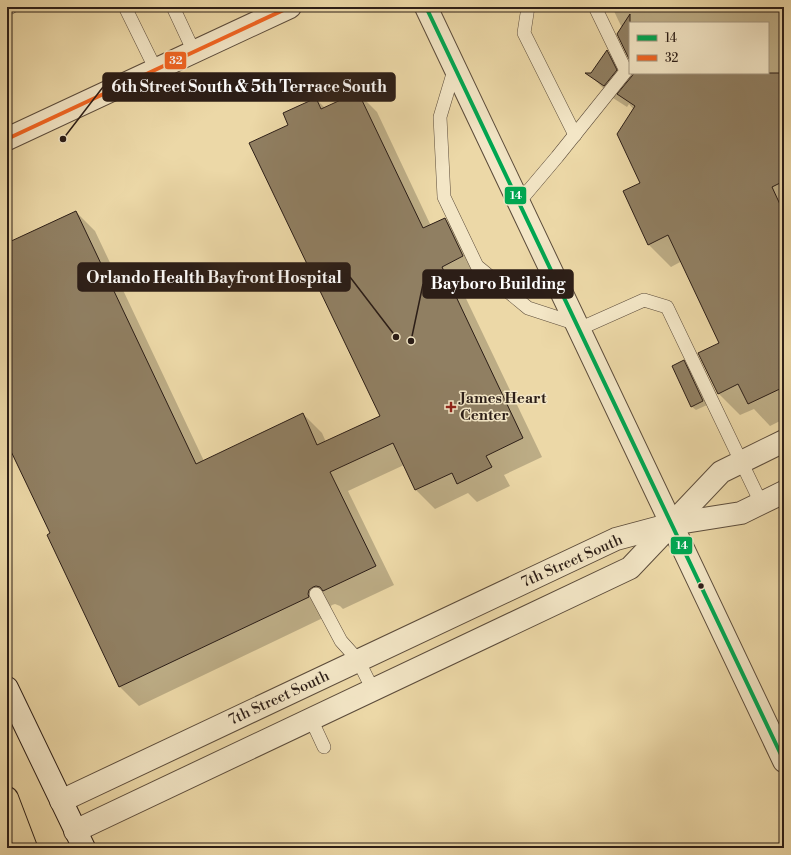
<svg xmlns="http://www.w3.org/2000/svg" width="791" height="855" font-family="'Libre Bodoni',serif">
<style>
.shadow{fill:#0003}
.building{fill:#907f62;stroke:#2c1e17}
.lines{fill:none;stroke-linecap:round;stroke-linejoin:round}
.service-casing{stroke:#5c4c3b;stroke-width:14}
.minor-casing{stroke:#5c4c3b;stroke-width:24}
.tertiary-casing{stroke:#5c4c3b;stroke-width:24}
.secondary-casing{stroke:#2c1e17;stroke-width:24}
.motorway-casing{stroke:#2c1e17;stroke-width:24}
.service{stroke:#f3e6c6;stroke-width:13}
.minor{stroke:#f3e6c6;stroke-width:22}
.tertiary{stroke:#f3e6c6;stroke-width:22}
.secondary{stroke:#f3e6c6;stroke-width:22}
.motorway{stroke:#ecd8a7;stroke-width:22}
.bus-1-casing{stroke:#f3e6c6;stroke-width:7}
.bus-2-casing{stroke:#f3e6c6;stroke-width:7}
.bus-1{stroke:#00a651;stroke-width:4}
.bus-2{stroke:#f26522;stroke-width:4}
.poi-dot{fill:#8f2418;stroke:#f3e6c6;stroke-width:1.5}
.bus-dot{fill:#2c1e17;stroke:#f3e6c6;stroke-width:1.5}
.labels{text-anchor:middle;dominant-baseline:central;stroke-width:3;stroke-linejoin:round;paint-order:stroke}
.poi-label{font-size:15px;font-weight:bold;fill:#2c1e17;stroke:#f3e6c6;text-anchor:start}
.street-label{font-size:15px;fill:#2c1e17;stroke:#f3e6c6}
.leader{fill:none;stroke:#2c1e17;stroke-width:1.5}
.callout-dot{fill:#2c1e17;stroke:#f3e6c6;stroke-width:1.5}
.callout{fill:#2c1e17;stroke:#2c1e17;stroke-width:1.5}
.callout-label{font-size:16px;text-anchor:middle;font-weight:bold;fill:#fff}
.line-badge{stroke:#f3e6c6;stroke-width:1.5}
.badge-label{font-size:11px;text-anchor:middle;font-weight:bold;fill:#fff}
</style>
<rect width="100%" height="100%" fill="#ecd8a7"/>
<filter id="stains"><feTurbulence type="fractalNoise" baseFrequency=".005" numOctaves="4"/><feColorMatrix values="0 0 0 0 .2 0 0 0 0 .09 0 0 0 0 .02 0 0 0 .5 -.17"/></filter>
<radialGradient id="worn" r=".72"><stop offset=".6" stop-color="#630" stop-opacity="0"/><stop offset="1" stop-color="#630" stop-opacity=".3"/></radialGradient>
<g class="shadow">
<path d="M612,7H784V419L770,426L754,409L740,415L718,393L721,344L682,261L671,267L649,245L624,192L642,184L634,110L629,104L627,107L613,98L591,76L607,51L629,73L631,79L634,73H768V23H630V59L622,28Z"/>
<path d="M358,93L377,112L431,226L445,219L464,238L482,275L460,286L542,457L504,475L510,486L477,502L468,493L435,509L416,490L404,465L348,491L394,585L343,609L340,606L335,604L332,605L328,609L327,616L139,706L120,687L48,535L51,534L7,440V244L76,212L95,231L204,461L303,414L322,433L326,442L381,416L289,125L316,99L325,108Z"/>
<path d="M683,361L688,366L707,405L696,410L691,406Z"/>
</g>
<g class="building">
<path d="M630,14V61L617,34Z"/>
<path d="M607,50L617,70L604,86L585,73H591Z"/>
<path d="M634,73H784V181L772,187L784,213V387L748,404L738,384L718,394L698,353L719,343L668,235L648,245L623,191L640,183L617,134L635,106L617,94L632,76Z"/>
<path d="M358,92L423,228L445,218L463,256L442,267L523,438L486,456L492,467L457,484L452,473L415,490L393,443L330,472L376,566L323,591L320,587L316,586L313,587L309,590L308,594L309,597L119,687L47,535L50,533L7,443V243L76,211L196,464L303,413L317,445L380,416L249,143L288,125L283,113L316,98L321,109Z"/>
<path d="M684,360L703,401L691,407L672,366Z"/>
</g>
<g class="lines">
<g class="service-casing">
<g id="service">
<path d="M125,7L156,70"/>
<path d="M173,7L194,52"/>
<path d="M528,7L524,33L575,135"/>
<path d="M7,9L11,7"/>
<path d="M455,67L440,117L444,197L477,266L528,308L577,324"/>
<path d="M519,202L557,157L626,71L595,7"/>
<path d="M579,329L644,300L667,307L761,503"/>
<path d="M316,594L341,641L358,660L373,690"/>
<path d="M311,719L324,747"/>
</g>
</g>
<g class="minor-casing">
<g id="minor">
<path d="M61,801L616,539L672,524L741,513L784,492"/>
<path d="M75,831L630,568L721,472L784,441"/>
</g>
</g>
<g class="tertiary-casing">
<g id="tertiary">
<path d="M426,7L784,761"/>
<path d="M7,139L290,7"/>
</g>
</g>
<g class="secondary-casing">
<path id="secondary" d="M7,688L84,848"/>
</g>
<g class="motorway-casing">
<path id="motorway" d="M7,798L26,848"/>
</g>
<use href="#service" class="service"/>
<use href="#minor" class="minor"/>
<use href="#tertiary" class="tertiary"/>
<use href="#secondary" class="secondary"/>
<use href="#motorway" class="motorway"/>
<g class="bus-1-casing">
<path id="bus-1" d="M426,7L784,761"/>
</g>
<g class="bus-2-casing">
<path id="bus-2" d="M7,139L290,7"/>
</g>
<use href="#bus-1" class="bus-1"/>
<use href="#bus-2" class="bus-2"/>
</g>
<path class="poi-dot" d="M449 401h4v4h4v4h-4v4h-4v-4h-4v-4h4z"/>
<circle class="bus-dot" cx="701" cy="586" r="3.5"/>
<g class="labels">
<g class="poi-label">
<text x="460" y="398">James Heart<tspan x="460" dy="17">Center</tspan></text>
</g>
<g class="street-label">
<text transform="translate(572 561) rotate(-24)">7th Street South</text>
<text transform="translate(279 698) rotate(-25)">7th Street South</text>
</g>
</g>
<path class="leader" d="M63 139L103 87M396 337L350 277M411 341L423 284"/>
<g class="callout-dot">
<circle cx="63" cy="139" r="4"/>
<circle cx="396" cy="337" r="4"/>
<circle cx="411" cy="341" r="4"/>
</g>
<g class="callout">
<rect x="103" y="73" width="292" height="28" rx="4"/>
<rect x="78" y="263" width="272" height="28" rx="4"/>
<rect x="423" y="270" width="150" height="28" rx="4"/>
</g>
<g class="callout-label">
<text x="249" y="92">6th Street South &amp; 5th Terrace South</text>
<text x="214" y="283">Orlando Health Bayfront Hospital</text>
<text x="498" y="289">Bayboro Building</text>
</g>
<g class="line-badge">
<rect x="164" y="51" width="23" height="19" rx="4" fill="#f26522"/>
<rect x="504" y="186" width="23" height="19" rx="4" fill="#00a651"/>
<rect x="670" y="536" width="23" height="19" rx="4" fill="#00a651"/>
</g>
<g class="badge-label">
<text x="176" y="64">32</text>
<text x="516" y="199">14</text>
<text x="682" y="549">14</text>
</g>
<rect width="791" height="855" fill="none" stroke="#ecd8a7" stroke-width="24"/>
<rect x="8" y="8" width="775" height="839" fill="none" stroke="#2c1e17" stroke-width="2"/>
<rect x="12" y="12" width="767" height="831" fill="none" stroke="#2c1e17"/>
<rect x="629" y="22" width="140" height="52" fill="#f3e6c6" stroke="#a39680"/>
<rect x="637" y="35" width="20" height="6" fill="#00a651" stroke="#a39680"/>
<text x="665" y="42" font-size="12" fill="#2c1e17">14</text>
<rect x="637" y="55" width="20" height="6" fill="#f26522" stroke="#a39680"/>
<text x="665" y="62" font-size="12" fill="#2c1e17">32</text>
<rect width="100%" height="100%" filter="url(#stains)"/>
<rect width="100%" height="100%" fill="url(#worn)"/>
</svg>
